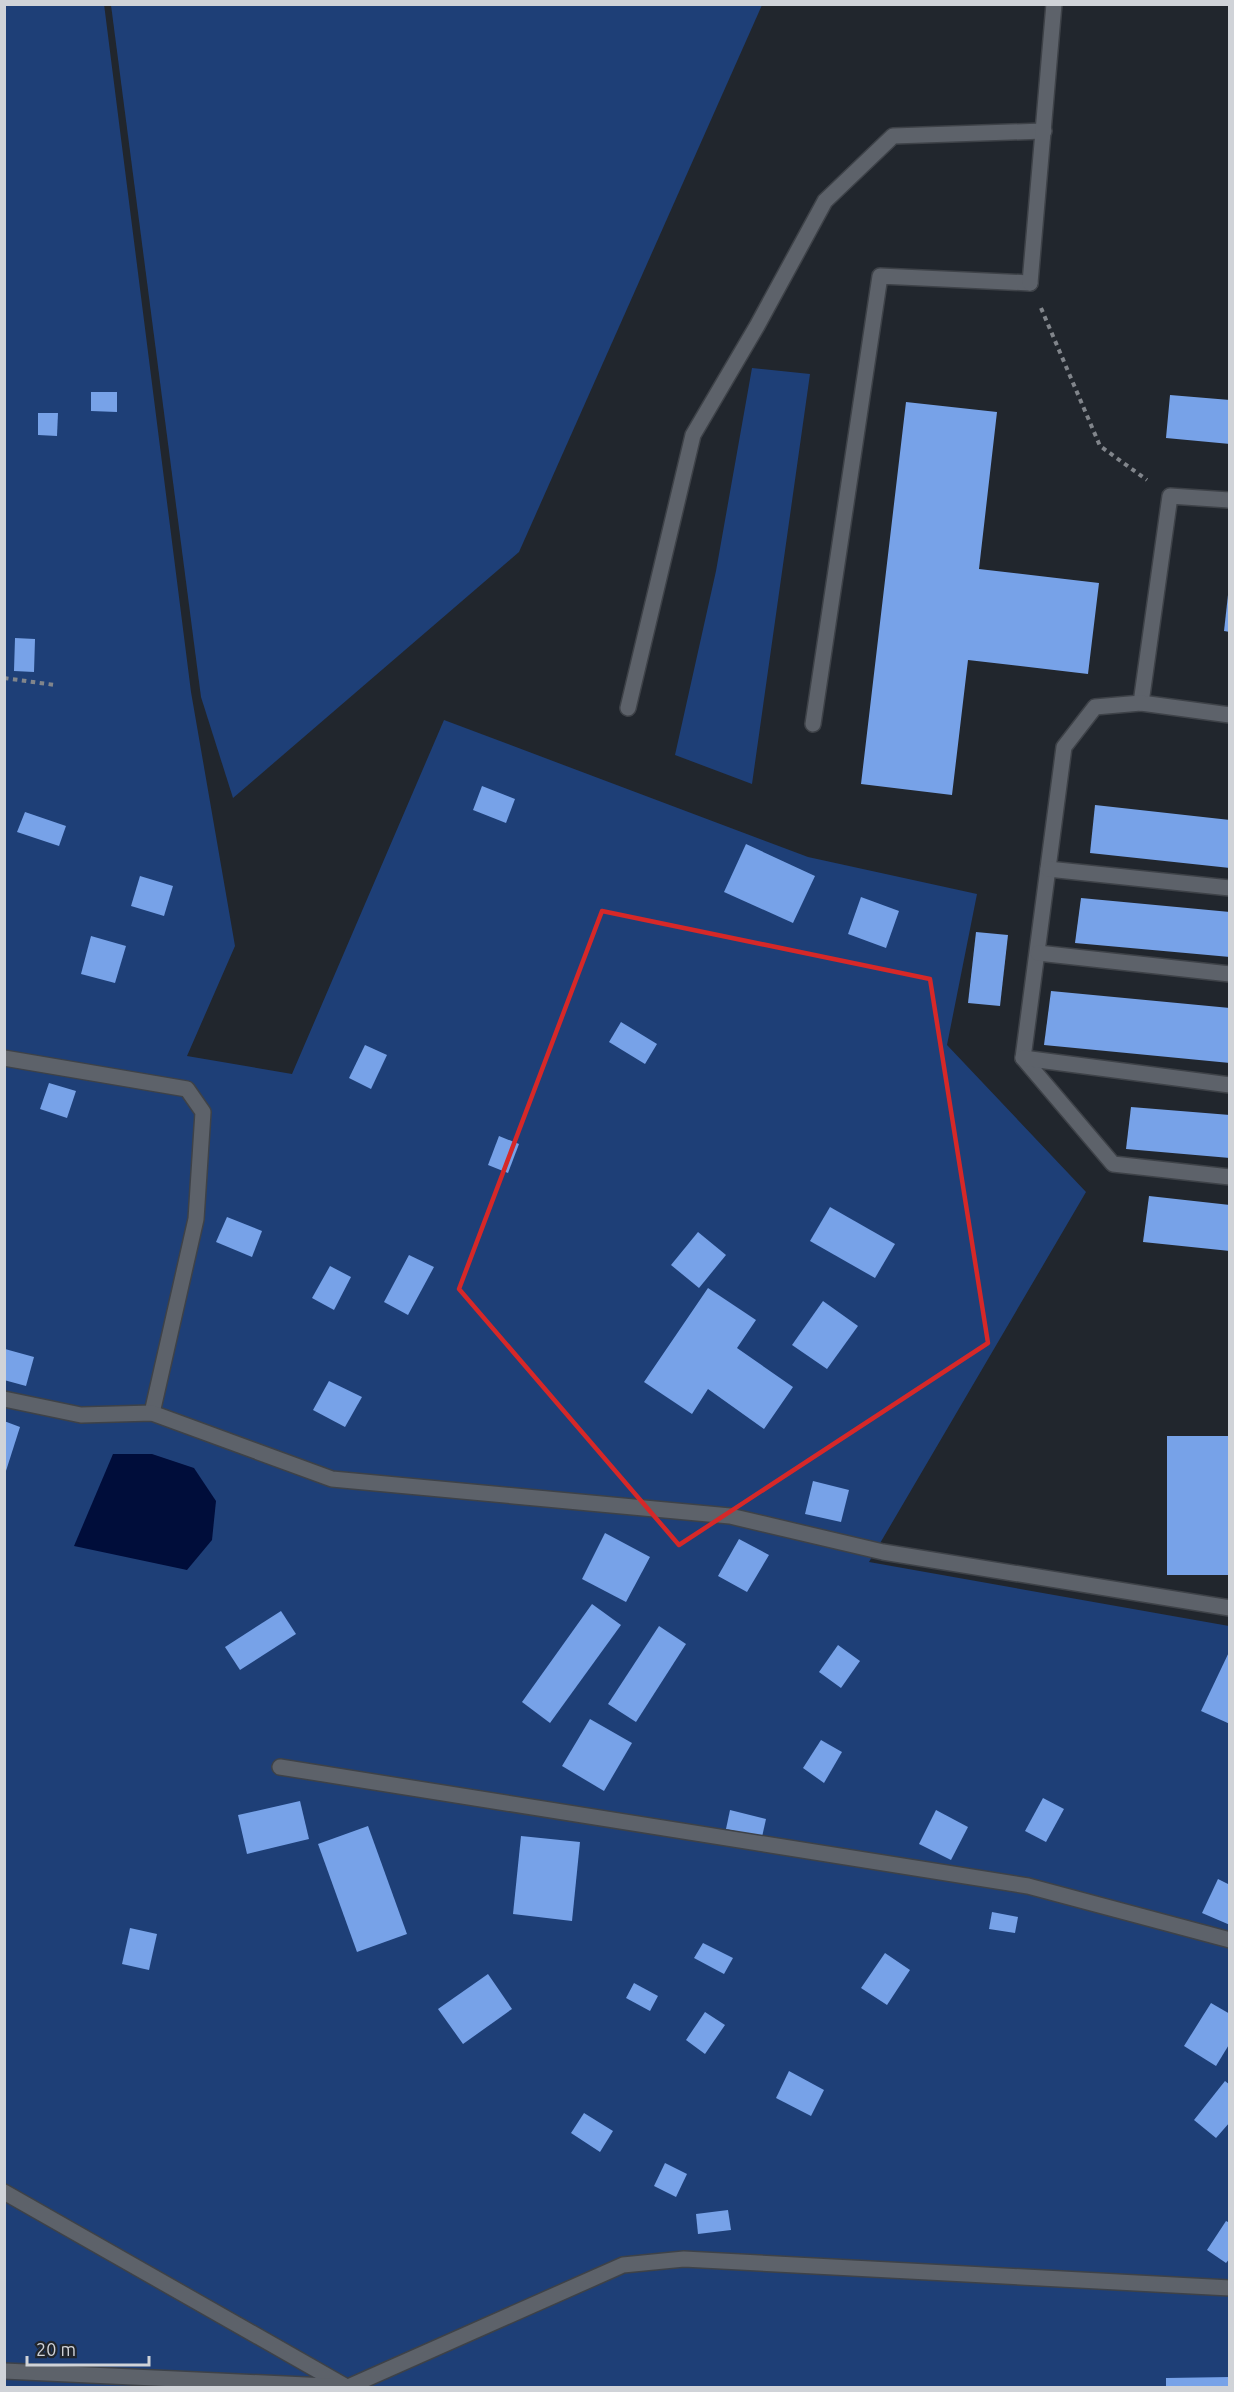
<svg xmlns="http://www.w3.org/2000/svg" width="1234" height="2392" font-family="Ubuntu,sans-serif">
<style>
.green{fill:#1e3f77}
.water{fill:#000d3a}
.building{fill:#77a2e8}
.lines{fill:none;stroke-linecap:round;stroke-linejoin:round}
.lane-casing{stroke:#3e4248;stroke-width:18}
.street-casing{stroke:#3e4248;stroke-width:18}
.path{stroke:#81858b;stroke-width:4;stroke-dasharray:4.5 4.5;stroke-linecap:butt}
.lane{stroke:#5d626a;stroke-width:15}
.street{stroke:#5d626a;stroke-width:15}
.marked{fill:none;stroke:#d62828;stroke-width:4.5;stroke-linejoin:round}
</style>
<rect width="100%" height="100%" fill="#21262d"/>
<g class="green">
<path d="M104,4L191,692L235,946L187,1056L292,1074L444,720L808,857L977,894L947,1045L1086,1192L869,1562L1229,1626L1230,2387L5,2388L4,5Z"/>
<path d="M111,5H762L519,552L233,798L201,697Z"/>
<path d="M752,368L810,374L752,784L675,755L716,571Z"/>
</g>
<path class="water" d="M113,1454H152L194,1468L216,1501L212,1540L187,1570L74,1546Z"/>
<g class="building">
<path d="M91,392H117V412L91,411Z"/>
<path d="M1170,395L1230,400V444L1166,438Z"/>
<path d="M906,402L997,412L979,569L1099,583L1088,674L968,660L952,795L861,784Z"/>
<path d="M38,413H58L57,436L38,435Z"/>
<path d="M1228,595H1230V632L1224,631Z"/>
<path d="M15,638L35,639L34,672L14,671Z"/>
<path d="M482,786L515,799L506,823L473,810Z"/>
<path d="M1095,805L1230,820V868L1090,853Z"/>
<path d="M25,812L66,826L59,846L17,832Z"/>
<path d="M746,844L815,876L793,923L724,892Z"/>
<path d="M140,876L173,886L164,916L131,906Z"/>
<path d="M861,897L899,911L886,948L848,934Z"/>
<path d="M1081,898L1230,912V957L1075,943Z"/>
<path d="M976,932L1008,935L1000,1006L968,1003Z"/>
<path d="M91,936L126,946L115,983L81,974Z"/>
<path d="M1051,991L1230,1008V1063L1044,1045Z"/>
<path d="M621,1022L657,1044L645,1064L609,1042Z"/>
<path d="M365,1045L387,1055L371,1089L349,1078Z"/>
<path d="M49,1083L76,1091L67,1118L40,1109Z"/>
<path d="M1131,1107L1230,1115V1158L1126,1149Z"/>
<path d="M499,1136L519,1144L508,1173L488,1165Z"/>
<path d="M1149,1196L1230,1205V1251L1143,1242Z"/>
<path d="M830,1207L895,1244L875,1278L810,1241Z"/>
<path d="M227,1217L262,1231L252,1257L216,1242Z"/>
<path d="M698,1232L726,1255L699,1288L671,1265Z"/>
<path d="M409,1255L434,1267L408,1315L384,1302Z"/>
<path d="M330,1266L351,1277L334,1310L312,1298Z"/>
<path d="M708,1288L756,1320L737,1348L793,1387L764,1429L708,1389L692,1414L644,1382Z"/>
<path d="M823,1301L858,1326L827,1369L792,1345Z"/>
<path d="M5,1349L34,1357L26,1386L4,1380Z"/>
<path d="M329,1381L362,1397L345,1427L313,1410Z"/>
<path d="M4,1421L20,1427L5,1474H4Z"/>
<rect x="1167" y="1436" width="63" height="139"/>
<path d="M813,1481L849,1490L841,1522L805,1514Z"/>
<path d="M605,1533L650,1557L626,1602L582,1579Z"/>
<path d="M739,1539L769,1555L747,1592L718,1576Z"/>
<path d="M592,1604L621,1625L550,1723L522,1702Z"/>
<path d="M281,1611L296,1634L240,1670L225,1647Z"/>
<path d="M659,1626L686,1644L636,1722L608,1704Z"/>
<path d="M838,1645L860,1661L841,1688L819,1672Z"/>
<path d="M1230,1650V1724L1201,1711Z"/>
<path d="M590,1719L632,1743L604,1791L562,1766Z"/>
<path d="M821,1740L842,1752L824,1783L803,1768Z"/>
<path d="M1043,1798L1064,1809L1046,1842L1025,1831Z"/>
<path d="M300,1801L309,1839L247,1854L238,1815Z"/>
<path d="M730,1810L766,1819L762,1837L726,1829Z"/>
<path d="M936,1810L968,1827L951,1860L919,1844Z"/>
<path d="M368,1826L407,1934L357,1952L318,1844Z"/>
<path d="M521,1836L580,1842L572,1921L513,1914Z"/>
<path d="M1218,1879L1230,1885V1925L1202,1913Z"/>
<path d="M992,1912L1018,1917L1015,1933L989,1929Z"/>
<path d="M130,1928L157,1934L149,1970L122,1964Z"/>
<path d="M703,1943L733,1958L724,1974L694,1958Z"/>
<path d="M885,1953L910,1970L887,2005L861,1988Z"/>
<path d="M488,1974L512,2009L463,2044L438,2009Z"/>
<path d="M634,1983L658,1996L650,2011L626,1998Z"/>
<path d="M1211,2003L1230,2014V2043L1216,2066L1184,2046Z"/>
<path d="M705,2012L725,2025L705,2054L686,2040Z"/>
<path d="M789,2071L824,2090L811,2116L776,2098Z"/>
<path d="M1225,2081L1230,2085V2122L1216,2138L1194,2120Z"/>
<path d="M584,2113L613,2131L600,2152L571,2133Z"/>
<path d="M665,2163L687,2174L676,2197L654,2186Z"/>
<path d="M728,2210L731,2230L698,2234L696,2214Z"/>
<path d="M1226,2221L1230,2223V2258L1226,2263L1207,2250Z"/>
<path d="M1230,2377V2388H1166V2378Z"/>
</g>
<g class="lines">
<g class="lane-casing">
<g id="lane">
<path d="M1141,703L1170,496L1229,500"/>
<path d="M628,708L693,435L757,326L825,201L893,136L1044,131"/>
<path d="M1230,715L1141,703L1095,707L1064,747L1023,1058L1113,1164L1230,1177"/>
<path d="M813,724L880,276L1030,283"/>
<path d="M1048,869L1230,888"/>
<path d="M1038,953L1230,974"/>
<path d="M4,1058L187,1089L203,1112L196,1219L152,1413"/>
<path d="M1023,1058L1230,1085"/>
<path d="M4,1399L81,1415L152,1413L332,1479L730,1516L883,1552L1230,1608"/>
<path d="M280,1767L1028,1886L1230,1940"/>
<path d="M4,2192L345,2386"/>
<path d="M4,2371L348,2387L623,2265L684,2259L1230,2288"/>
</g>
</g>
<g class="street-casing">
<g id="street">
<path d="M1030,283L1054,4"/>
<path d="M1229,500H1230"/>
</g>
</g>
<g class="path">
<path d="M1041,308L1100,446L1147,480"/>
<path d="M4,678L55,685"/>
</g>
<use href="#lane" class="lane"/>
<use href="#street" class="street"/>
</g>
<path class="marked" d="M602,911L930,979L988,1343L679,1545L459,1289Z"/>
<rect width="1234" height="2392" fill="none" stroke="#d0d3d8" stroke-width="12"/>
<path d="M27 2356v9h122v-9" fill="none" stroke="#d0d3d8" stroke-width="3"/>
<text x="36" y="2356" font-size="18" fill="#d0d3d8" stroke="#21262d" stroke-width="4.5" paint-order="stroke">20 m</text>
</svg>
